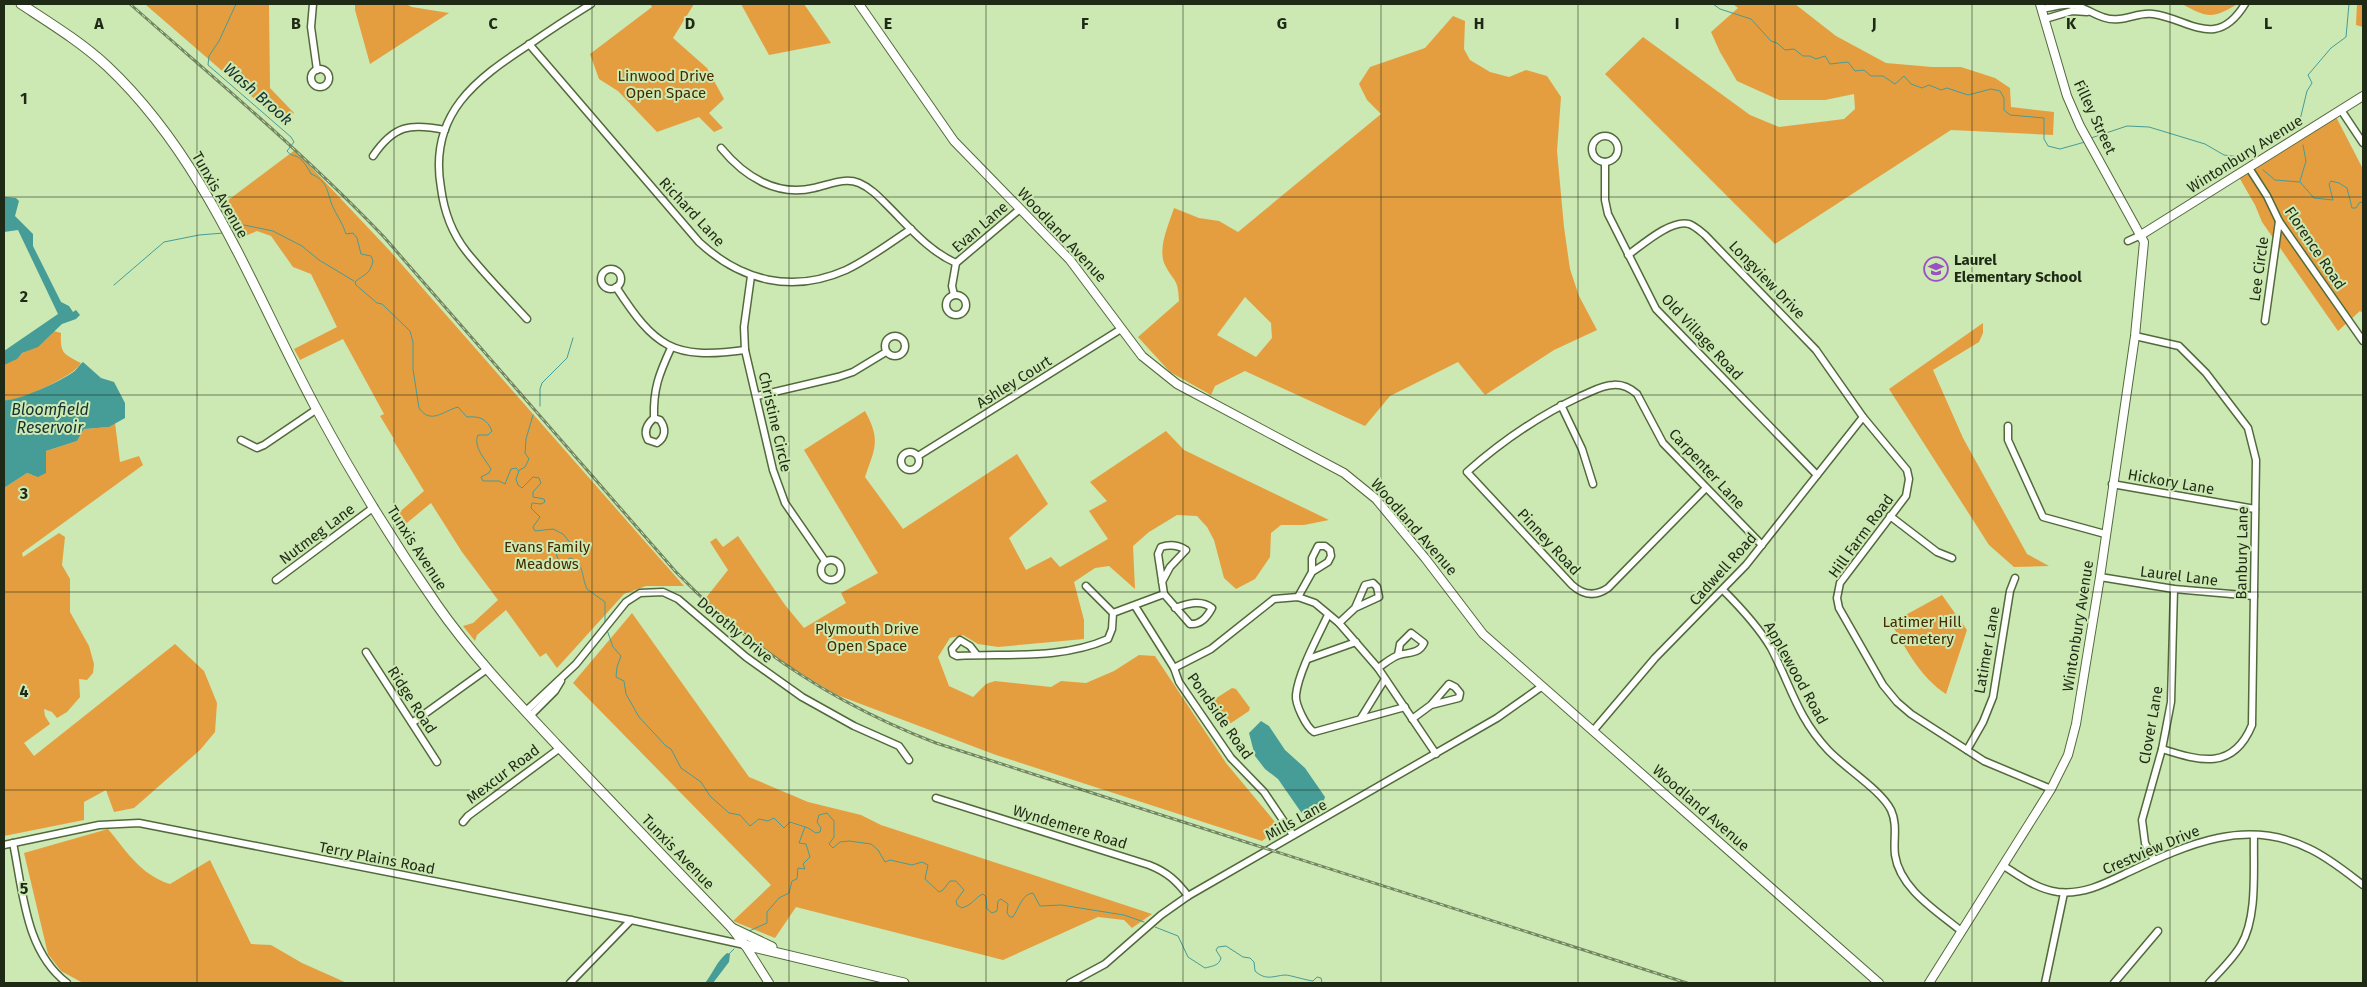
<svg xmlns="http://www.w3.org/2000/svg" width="2367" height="987" font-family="'Fira Sans',sans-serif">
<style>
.green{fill:#e59e3f;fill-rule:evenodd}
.water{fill:#469c97}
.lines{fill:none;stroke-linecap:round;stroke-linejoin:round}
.stream{stroke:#469c97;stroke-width:1}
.minor-casing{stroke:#526a3b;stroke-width:9}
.tertiary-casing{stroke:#526a3b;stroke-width:10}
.secondary-casing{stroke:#526a3b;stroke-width:11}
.minor{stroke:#fff;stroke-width:6}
.tertiary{stroke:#fff;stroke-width:8}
.secondary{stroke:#fff;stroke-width:9}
.rail-casing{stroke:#738662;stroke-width:3}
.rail{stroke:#cce8b3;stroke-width:1;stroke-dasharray:4;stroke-linecap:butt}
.grid{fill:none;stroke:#1f2a16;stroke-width:1;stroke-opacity:0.55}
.labels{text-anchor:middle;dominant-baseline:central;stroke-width:4;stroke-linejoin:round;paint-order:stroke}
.park-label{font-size:15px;fill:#462a00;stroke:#cce8b3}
.street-label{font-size:15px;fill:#1f2a16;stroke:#cce8b3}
.poi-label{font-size:15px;font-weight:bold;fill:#1f2a16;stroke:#cce8b3;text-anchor:start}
.water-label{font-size:16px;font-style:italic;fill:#163130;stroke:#cce8b3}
.grid-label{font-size:16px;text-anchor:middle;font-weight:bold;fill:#1f2a16;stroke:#cce8b3;stroke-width:4;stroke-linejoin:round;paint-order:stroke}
</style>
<rect width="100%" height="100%" fill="#cce8b3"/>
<g class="green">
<path d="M148,4H269L270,88L294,113L281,122L146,5Z"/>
<path d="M355,4H406L412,7L449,13L370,64L355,10Z"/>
<path d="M650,4H694L673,38L707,68L724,99L709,113L723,128L714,132L699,117L657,132L618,91L599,79L590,54L652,7Z"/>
<path d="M741,4H804L831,43L769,55Z"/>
<path d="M1733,4H1795L1836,36L1886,63L1932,67H1961L1995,78L2010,88L2011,107L2054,112L2053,135L1951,130L1775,244L1605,74L1643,37L1750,115L1779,127L1844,119L1855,109L1854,94L1825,100H1779L1737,81L1720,52L1711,32L1738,8Z"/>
<path d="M2182,4H2237C2212,20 2206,17 2182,4Z"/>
<path d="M2357,4H2363V27L2356,25Z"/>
<path d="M1453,16L1465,21L1464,49L1470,60L1490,72L1509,77L1526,70L1547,76L1561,97L1557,151L1564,227L1570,269L1579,296L1597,330L1554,350L1485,395L1458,362L1390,396L1365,426L1245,371L1215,386L1211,395L1170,372L1138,337L1179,301C1178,277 1174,283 1165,265C1157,249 1169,224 1174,208L1199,218L1219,221L1238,232L1381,114L1367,100L1359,84L1370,67L1425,48ZM1245,297L1271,323L1272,338L1256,357L1217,335Z"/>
<path d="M2334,113L2363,169V313L2360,311L2338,331L2262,222L2255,205L2236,172Z"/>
<path d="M295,150L390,251L684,586H646L624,594L557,668L546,653L540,657L506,610L477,635L475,641L463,626L473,623L498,600L462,552L431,503L402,527L401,533L388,511L392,515H396L424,491L393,440L394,439L380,416L384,414L343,339L300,360L294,349L337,327L311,274L293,267L271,236L257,231L238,239L223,204Z"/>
<path d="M1983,323V333L1979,342L1933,370L1963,438L2027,554L2049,566L2014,567L1989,545L1889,389Z"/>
<path d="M54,331L61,333C60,353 63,354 81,363L78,367C68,378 17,403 4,400V365C18,352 39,349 54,331Z"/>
<path d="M865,411C881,440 875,448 865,477L903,529L1017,454L1048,504L1009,538L1026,570L1051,557L1060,567L1108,539L1089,511L1107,501L1090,482L1166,431L1184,450L1329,520L1304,525H1281L1271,533L1270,557L1255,579L1236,589L1224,578L1214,540L1207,527L1197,516L1177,515L1149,532L1133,546L1135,589L1109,566L1095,568L1074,582L1084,620V639L998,647L978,644L963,635L950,638L938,657L949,686L973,697L986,684L995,681L1051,687L1061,681L1086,683L1114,671L1139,655L1155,656L1226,763L1280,828L1262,841L996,755L837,695L764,651L705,599L728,570L710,542L716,538L723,547L738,536L785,605L804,628L846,603L841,593L878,573L804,450Z"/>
<path d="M115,423L120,462L139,456L143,465L22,553L23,557L59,533L65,537L62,565L70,579V612L89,646L94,664L93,673L87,680L79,679L80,697L67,712L57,718L52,712L44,709L45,716L50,724L24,743L34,756L175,644L204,671L217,703L215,732L200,750L134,808L114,812L106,790L84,802V820L4,836V488L27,473L32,475L45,462L46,451L77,441L84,429L109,427Z"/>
<path d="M1942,595L1967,630L1946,694C1920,677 1906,649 1891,623Z"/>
<path d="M632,613L749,777L808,802L861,815L881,825L1152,914L1132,928L1124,920L1098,917L1003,960L796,907L775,938L733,921L771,885L573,683Z"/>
<path d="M1232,688L1236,689L1250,708L1249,711L1231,723L1226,722L1214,703L1215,699Z"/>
<path d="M108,829C127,852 141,875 170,884L210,860L251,944L271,945L302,963L347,983H83L61,971L48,954L24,853Z"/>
</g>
<g class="water">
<path d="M4,197L16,198L19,201L15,216L33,234V246L61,302L69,306L73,312L76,310L80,315L76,319L62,324L38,347L22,353L17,359L4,365V351L58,314L18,230L4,232Z"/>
<path d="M83,362L101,378L114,382L125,403V418L109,427L84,429L77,441L46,451V473L38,477L27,473L4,488V400C16,402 61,381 72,373C77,370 79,365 83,362Z"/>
<path d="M1261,721L1269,726L1285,750L1305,768L1325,797L1321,809L1303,815L1278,779L1265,769L1255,756L1249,733Z"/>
<path d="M727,953L730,954L729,962L713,983H705C713,973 717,961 727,953Z"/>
</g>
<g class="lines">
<g class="stream">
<path d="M236,4L219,41L209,56L208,65L291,137L294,142L287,151C290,155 293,155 298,157C304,161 308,168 311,174C327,180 327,191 332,205C336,215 343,223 346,234L353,233L357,238L361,254L371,256L373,261C370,275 364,274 355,282L356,285L377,303L382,304L410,331L413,342V369L419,408C431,425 443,411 458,407L467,417C480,416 487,419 492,431L488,435H478C473,447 485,459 491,469L489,473L481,477L483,481H499L505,484L511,469L516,468L519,471L516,479L518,485L522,488L533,477L539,478L541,483L533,492V497L544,499L545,502L541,504L532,503L531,508L540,517L533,527L535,531L553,529L563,534L572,545L570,547L562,546C555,551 555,557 561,562L571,558C585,565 581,576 587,589L605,602V623"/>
<path d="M1713,4L1720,9L1751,19L1771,41L1777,43L1785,50L1794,49L1803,56H1810L1816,59L1825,56L1830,64L1848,62L1855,71L1864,70L1871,76H1883L1895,84L1904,76L1911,84L1922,88L1929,85L1941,90L1947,88L1968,95L1991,89L2000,91L2004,98V110L2010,115L2044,118V139L2048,146L2060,149L2085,142"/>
<path d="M2298,128L2307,91L2312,83L2308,75L2331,48L2346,37L2349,4"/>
<path d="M2091,138L2127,126L2149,127L2205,144L2224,155L2248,158"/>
<path d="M2263,170L2275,180L2300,182L2314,198L2333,200L2329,184L2331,181L2339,183L2347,188L2352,208H2356L2360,202L2363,203"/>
<path d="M2300,181L2306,161L2303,145"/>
<path d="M230,231L244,225L273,231L302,246L319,260L354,281"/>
<path d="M114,285L164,242L199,235L224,233"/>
<path d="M540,406V389L542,383L567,358L573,338"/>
<path d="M518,471L525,467L529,459L525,453L526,439L533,415"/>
<path d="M607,630L613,647L621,656L617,667L616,677L624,681L626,694L639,717L666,746L671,749L681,768L701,782L710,796L729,813L740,815L750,826L759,819L768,821L774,818L784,828L790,822L808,828L816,833L820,832L821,828L817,822L819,815L827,813L834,821V837L829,844L833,848L840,842L849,841L871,844L878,850L885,862L890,860L912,865L922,862L928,865L925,879L939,892L943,890L950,881H956L964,890L956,901L957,905L962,908C974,904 974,898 983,894L986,897L987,909L992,913L997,911L998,901L1001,899L1008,904L1007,913L1010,917H1013C1019,908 1022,894 1033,893L1040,906L1061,905L1124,915L1144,922"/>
<path d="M1155,927L1178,936L1188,957L1205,968C1212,966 1219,966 1221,958L1216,950L1218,947L1226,946L1243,957L1250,958L1254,962L1255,971C1266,981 1273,976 1285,975C1290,975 1305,980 1313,981L1317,977L1321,978L1322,983"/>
<path d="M749,931L767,923V912L779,898L789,893L792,881L797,879L798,868L805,869L803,864L810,857L806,844L799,843L805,827"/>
<path d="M729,954L734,949"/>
</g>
<g class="minor-casing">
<g id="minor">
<path d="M313,4L311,27L317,70"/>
<path d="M2042,9C2053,7 2069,2 2080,7C2093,12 2104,21 2119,19C2131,18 2141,12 2153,14C2190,19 2216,51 2245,4"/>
<path d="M2045,19L2072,11L2087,12"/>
<path d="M529,44L699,242C741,281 792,294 846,270C869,259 890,243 911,229"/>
<circle cx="320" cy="78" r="9"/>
<path d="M2341,110L2363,143"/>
<circle cx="1605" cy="149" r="13"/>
<path d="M721,148C744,176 776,197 814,188C829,185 844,177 859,183C871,188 880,198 889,207C910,228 929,251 956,263"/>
<path d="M373,156C394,125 410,123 445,130"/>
<path d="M1605,162V200L1608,214L1656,309L1817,475"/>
<path d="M2249,168L2267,196L2279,221L2363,341"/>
<path d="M2128,241L2141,235"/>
<path d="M1628,255C1642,245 1671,219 1689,224C1695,226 1700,231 1705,235L1816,350L1863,417L1907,470L1909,479L1906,496L1840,583L1837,598L1839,608L1883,685L1897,702L1911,714L1984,761L2051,789"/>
<circle cx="611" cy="279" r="10"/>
<path d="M751,276L744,327L745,350L773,470L785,503L825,561"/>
<path d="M616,287C655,347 672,360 745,350"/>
<circle cx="956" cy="305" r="10"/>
<path d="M954,295L952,286L956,263L1020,209"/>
<path d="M527,319C507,297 485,275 466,251C452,233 444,211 441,188C428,114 476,79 530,44C550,30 570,17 591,4"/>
<path d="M2265,321L2279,221"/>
<circle cx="895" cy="346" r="10"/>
<path d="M2135,336L2179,346L2206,373L2248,428L2256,460L2252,725C2233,771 2200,761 2162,749"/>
<path d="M757,396L838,377L853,372L886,352"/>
<path d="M1561,405L1582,449L1593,484"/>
<path d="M654,418L660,420C666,428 666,437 657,443L648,440C643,431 647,424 654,418C653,389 659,374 671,348"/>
<path d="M2008,426V440L2043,517L2105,534"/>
<path d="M241,440L257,448L264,445L317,409"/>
<circle cx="910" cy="461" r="9"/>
<path d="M918,456L1121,329"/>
<path d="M2112,484L2255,509"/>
<path d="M1706,488L1608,588C1595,597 1583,595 1572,585L1467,472C1502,441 1538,416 1581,396C1591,392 1602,385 1613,385C1623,384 1630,388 1637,394L1663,443L1762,545"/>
<path d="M1890,516L1937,552L1952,558"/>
<circle cx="831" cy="570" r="10"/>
<path d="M2100,577L2174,589L2254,596"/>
<path d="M276,580L374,507"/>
<path d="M1162,582L1170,567L1186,550C1178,545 1170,544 1161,547L1158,554L1164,594"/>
<path d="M1723,590C1741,608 1758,626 1771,648C1791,686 1797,717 1828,750C1845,768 1881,790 1891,810C1898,825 1893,841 1895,855C1900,889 1937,911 1961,931"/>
<path d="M1298,597L1312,572L1328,562L1331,556L1330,550L1325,546H1318L1312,558V572"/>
<path d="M1135,606L1174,668L1179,682L1231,758L1264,792L1293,835"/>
<path d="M1113,613L1164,594L1190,624C1201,625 1207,617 1212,608C1201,599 1187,604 1175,608"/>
<path d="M1328,615C1318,636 1298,673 1296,695C1295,704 1306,727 1314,732L1405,707"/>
<path d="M1339,623L1355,608L1379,597L1377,587L1373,583L1365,585L1355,608"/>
<path d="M366,652L437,762"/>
<path d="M977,655L970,646L960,640L952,649L953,654L957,656C1007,653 1060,660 1108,639L1112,629L1113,613L1086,586"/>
<path d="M1308,659L1356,642"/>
<path d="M1174,668L1211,649L1274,599L1298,597L1315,603L1339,623L1378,668L1436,754"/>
<path d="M1378,668C1384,664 1392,657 1399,655C1410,652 1419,654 1424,643L1411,633L1400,644L1398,655"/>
<path d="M526,711L576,664L626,602L640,593L663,592L678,599L746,657L802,697L854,726L899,746L909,760"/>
<path d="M530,716L555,691L561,681"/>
<path d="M1361,718L1385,679"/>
<path d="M1412,719L1431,705L1449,684L1455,687L1460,693L1459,698L1431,705"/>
<path d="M412,723L487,669"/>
<path d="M1593,731L1655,658L1746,565L1863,417"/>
<path d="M1967,750L1983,722L1993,697L2010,591L2015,578"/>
<path d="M936,798L1149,865C1167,872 1177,881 1188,896"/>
<path d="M463,822L468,816L560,748"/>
<path d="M13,843C23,891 25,951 67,983"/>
<path d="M4,845L99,825L139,823L631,920L745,945"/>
<path d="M2154,860L2145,843L2142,820L2162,749L2171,702L2174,589"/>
<path d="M2004,866C2021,877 2037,889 2058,892C2084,895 2106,883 2129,872C2188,844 2247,817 2310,849C2329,858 2346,872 2363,885"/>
<path d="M570,983L631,920"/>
<path d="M1070,983L1105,964L1161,915L1188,896L1497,718L1541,687"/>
<path d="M2045,983L2064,893"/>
<path d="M2114,983L2158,931"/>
<path d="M2209,983C2220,971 2233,959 2241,945C2258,916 2253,868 2254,835"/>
</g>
</g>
<g class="tertiary-casing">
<g id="tertiary">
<path d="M859,4L954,141L1070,260L1142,356L1177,384L1344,473L1376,499L1425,558L1483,634L1879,983"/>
<path d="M2141,235L2363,96"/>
<path d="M745,945L769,983"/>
<path d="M1929,983L2051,789L2068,755L2076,724L2100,577L2135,336L2144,242L2080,126L2067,96L2040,4"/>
</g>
</g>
<g class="secondary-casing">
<g id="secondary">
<path d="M21,4C50,23 81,42 107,66C206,159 253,291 316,408C352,475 393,542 437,605C472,655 514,699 556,744C614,805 673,867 732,928L745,945L904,983"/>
<path d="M732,928L772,947"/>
</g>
</g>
<use href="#minor" class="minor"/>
<use href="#tertiary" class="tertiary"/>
<use href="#secondary" class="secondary"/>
<g class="rail-casing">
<path id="rail" d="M130,4C216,80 304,153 384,237L676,572C750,649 837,705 936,743L1687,983"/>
</g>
<use href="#rail" class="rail"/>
</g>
<path class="grid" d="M197,4V983M394,4V983M592,4V983M789,4V983M986,4V983M1183,4V983M1381,4V983M1578,4V983M1775,4V983M1972,4V983M2170,4V983M4,197H2363M4,395H2363M4,592H2363M4,790H2363"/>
<defs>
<g id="school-ring" transform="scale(1.25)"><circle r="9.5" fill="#cce8b3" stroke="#9951c4" stroke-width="1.5"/><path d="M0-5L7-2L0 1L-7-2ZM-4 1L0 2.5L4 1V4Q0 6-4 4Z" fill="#9951c4"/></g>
</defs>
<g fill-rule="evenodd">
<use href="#school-ring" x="1936" y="269"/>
</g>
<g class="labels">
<g class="park-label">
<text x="666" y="76">Linwood Drive<tspan x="666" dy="17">Open Space</tspan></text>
<text x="547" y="547">Evans Family<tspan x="547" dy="17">Meadows</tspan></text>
<text x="1922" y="622">Latimer Hill<tspan x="1922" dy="17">Cemetery</tspan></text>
<text x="867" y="629">Plymouth Drive<tspan x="867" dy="17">Open Space</tspan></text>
</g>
<g class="street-label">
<text transform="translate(2095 117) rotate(65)">Filley Street</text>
<text transform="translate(2245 154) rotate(-32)">Wintonbury Avenue</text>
<text transform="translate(220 195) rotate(60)">Tunxis Avenue</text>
<text transform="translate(692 212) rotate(47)">Richard Lane</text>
<text transform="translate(980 227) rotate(-41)">Evan Lane</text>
<text transform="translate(1062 235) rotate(47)">Woodland Avenue</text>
<text transform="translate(2315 248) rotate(56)">Florence Road</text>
<text transform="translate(2259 269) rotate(-82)">Lee Circle</text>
<text transform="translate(1767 280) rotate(46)">Longview Drive</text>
<text transform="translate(1702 337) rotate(47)">Old Village Road</text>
<text transform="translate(1014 382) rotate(-32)">Ashley Court</text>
<text transform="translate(775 422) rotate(77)">Christine Circle</text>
<text transform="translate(1707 469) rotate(47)">Carpenter Lane</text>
<text transform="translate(2171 482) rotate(10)">Hickory Lane</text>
<text transform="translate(1414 527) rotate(49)">Woodland Avenue</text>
<text transform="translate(317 534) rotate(-37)">Nutmeg Lane</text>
<text transform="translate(1861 536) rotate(-54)">Hill Farm Road</text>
<text transform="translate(1549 542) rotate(47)">Pinney Road</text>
<text transform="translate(417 548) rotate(57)">Tunxis Avenue</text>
<text transform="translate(2242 553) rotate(-89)">Banbury Lane</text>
<text transform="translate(1723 569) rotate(-48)">Cadwell Road</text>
<text transform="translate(2179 576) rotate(7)">Laurel Lane</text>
<text transform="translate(2078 626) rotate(-81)">Wintonbury Avenue</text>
<text transform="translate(735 630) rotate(40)">Dorothy Drive</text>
<text transform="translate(1987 650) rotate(-80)">Latimer Lane</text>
<text transform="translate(1796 673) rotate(61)">Applewood Road</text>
<text transform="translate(412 700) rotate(57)">Ridge Road</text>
<text transform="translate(1220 716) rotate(55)">Pondside Road</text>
<text transform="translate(2151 725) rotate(-80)">Clover Lane</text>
<text transform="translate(503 774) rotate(-37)">Mexcur Road</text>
<text transform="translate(1701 808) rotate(41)">Woodland Avenue</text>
<text transform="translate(1296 820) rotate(-29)">Mills Lane</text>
<text transform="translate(1070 827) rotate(17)">Wyndemere Road</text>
<text transform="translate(2151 850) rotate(-23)">Crestview Drive</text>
<text transform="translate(678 852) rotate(46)">Tunxis Avenue</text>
<text transform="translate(377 858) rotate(11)">Terry Plains Road</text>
</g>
<g class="poi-label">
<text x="1954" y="260">Laurel<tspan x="1954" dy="17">Elementary School</tspan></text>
</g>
<g class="water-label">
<text transform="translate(258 94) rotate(41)">Wash Brook</text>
<text x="50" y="409">Bloomfield<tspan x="50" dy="18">Reservoir</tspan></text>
</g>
</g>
<g class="grid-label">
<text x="99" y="29">A</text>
<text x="296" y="29">B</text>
<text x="493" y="29">C</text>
<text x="690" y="29">D</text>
<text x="888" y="29">E</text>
<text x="1085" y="29">F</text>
<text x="1282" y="29">G</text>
<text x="1479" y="29">H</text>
<text x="1677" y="29">I</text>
<text x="1874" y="29">J</text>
<text x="2071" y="29">K</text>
<text x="2268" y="29">L</text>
<text x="24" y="104">1</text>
<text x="24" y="302">2</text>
<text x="24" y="499">3</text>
<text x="24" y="697">4</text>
<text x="24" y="894">5</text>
</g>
<rect width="2367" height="987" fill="none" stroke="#1f2a16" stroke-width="10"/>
</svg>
